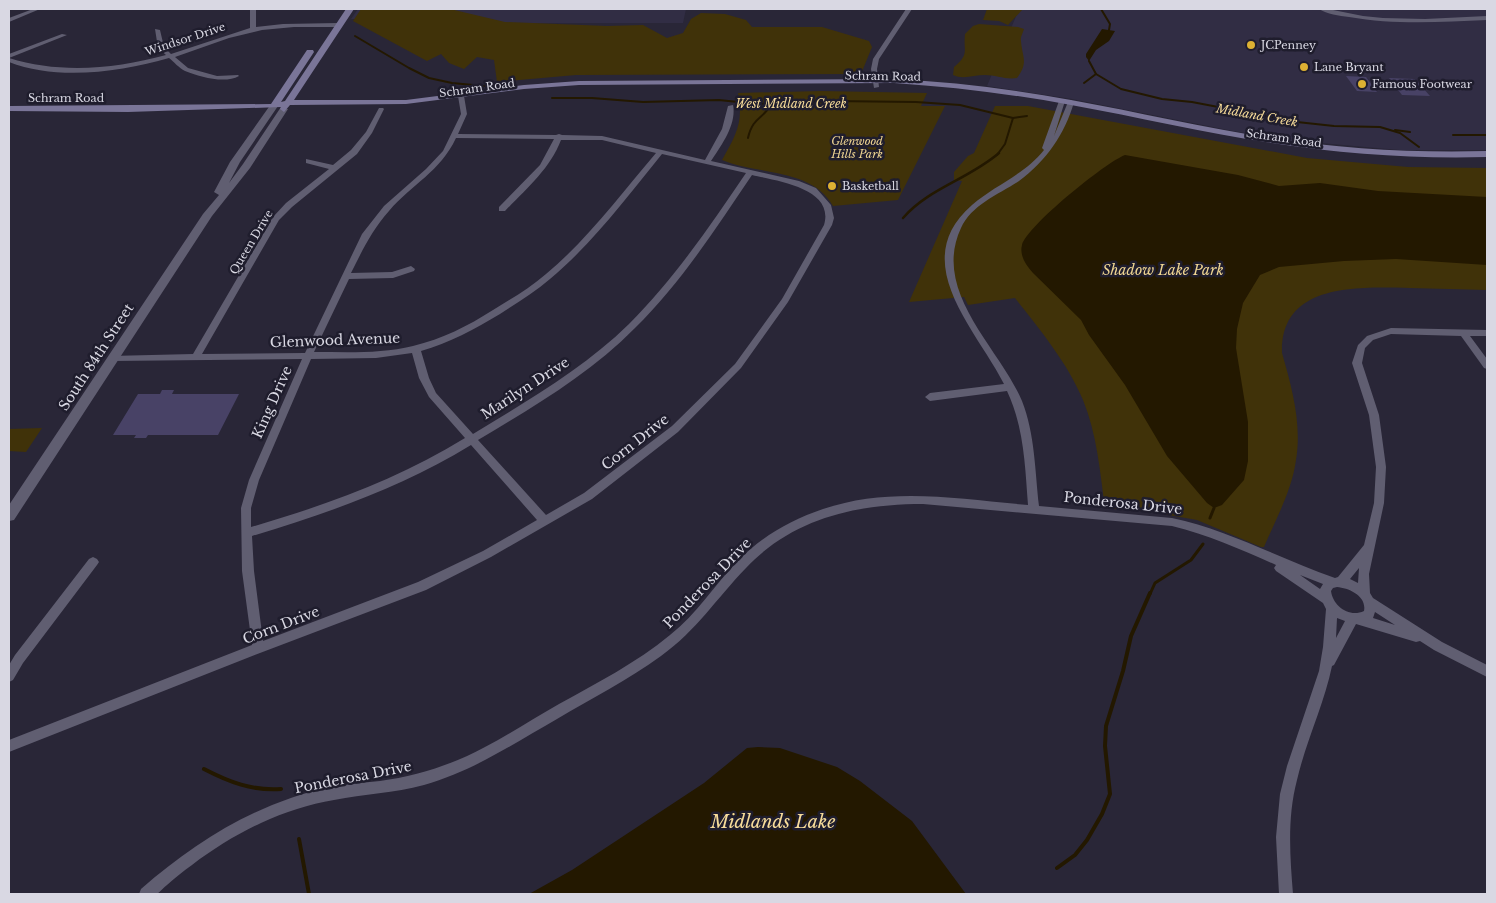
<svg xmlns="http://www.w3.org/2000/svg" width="1496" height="903" font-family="'Libre Baskerville',serif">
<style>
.built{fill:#312d44}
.green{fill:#403209}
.water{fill:#231800}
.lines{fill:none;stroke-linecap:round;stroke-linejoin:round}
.stream-far3{stroke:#231800;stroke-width:2}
.stream-far2{stroke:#231800;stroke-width:2.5}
.stream-far1{stroke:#231800;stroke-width:3}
.stream{stroke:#231800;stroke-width:4}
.building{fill:#484266}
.minor{fill:#605e71;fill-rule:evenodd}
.tertiary{fill:#605e71;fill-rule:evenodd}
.secondary{fill:#7a7598;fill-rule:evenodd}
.poi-dot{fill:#ddb133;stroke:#1f1d2d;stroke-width:2}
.labels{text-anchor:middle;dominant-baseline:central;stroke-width:5;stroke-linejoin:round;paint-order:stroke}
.far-street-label{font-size:11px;fill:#d9d8e3;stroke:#1f1d2d}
.far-poi-label{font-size:11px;fill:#d9d8e3;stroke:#1f1d2d;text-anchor:start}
.far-park-label{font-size:11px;font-style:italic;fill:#efd592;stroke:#1f1d2d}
.far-water-label{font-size:12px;font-style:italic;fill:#f7dc9a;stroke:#1f1d2d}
.park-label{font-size:14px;font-style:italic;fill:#efd592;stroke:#1f1d2d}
.street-label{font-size:14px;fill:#d9d8e3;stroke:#1f1d2d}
.near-water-label{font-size:18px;font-style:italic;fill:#f7dc9a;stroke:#1f1d2d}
</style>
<rect width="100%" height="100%" fill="#292637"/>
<g class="built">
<path d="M358,9H686L683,23H369L371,19H351Z"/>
<path d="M1019,9H1487V150H1399L1287,140L1233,131L1072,99L987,86Z"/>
</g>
<g class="green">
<path d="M361,9H450L505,22L607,26L643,25L667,38L683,33L691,19L701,13L725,14L746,20L752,27H822L869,41L872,47L861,74L576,75L497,82L494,60L477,57L464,69L449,63L441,54L427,61L353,21Z"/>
<path d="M987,9H1023L1008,25L999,21L983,20Z"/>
<path d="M979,24L1018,27L1024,29C1023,33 1020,37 1021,41C1022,57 1029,62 1017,78C1006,80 996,75 985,75C974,75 963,80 953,75L954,67C970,54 963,51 965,34L973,26Z"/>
<path d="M821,91L927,93L921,106H945L898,200L833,206C812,168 757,175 722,160C736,135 744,122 738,93Z"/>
<path d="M995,106H1028L1307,158L1408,167L1487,168V290C1462,289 1436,289 1410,288C1360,287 1280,282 1282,353C1292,388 1302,424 1296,460C1292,490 1276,519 1264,547H1261L1197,520L1152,512L1105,508C1100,472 1097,434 1083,400C1067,362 1040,330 1015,298L968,305L964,297L909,302L962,181L954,180V172L968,156L974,153Z"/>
<path d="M42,428L26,452L9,451V429Z"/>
</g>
<g class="water">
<path d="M1102,29L1115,31L1109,41L1096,50L1089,61L1086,57V54Z"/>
<path d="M1125,155L1238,175L1279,186L1320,183L1378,191L1487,197V265L1396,259L1344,261L1279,267L1260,275L1243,303L1237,329L1236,348L1248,422V461L1244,480L1222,505L1214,508L1207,503L1167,456L1125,385L1089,335L1081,320L1033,273C1027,266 1019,256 1022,245C1027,226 1106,162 1125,155Z"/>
<path d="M758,747L780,748L837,767L860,781L912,821L966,894H529L572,870L704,783L747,748Z"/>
</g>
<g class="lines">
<g class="stream-far3">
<path d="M1101,9L1110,24L1109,30"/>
<path d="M355,36L409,68L429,78L452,83L484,86"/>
<path d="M1089,61L1096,74L1121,89L1162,99L1192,102L1297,122L1334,126L1380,127L1400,133L1419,147"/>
<path d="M1084,83L1096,74"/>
<path d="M552,98H592L643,102L719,100L757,104L831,101L916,102L960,105L1013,118L1027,116"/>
<path d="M1395,130L1410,132"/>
<path d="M1453,135H1487"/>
<path d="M748,138C753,116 764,119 771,104"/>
<path d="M997,155L1005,144L1013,118"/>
</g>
<path class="stream-far2" d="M903,218C929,188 969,179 999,153"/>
<g class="stream-far1">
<path d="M1210,518L1214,508"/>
<path d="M1150,594L1155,583L1191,560L1203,544"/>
</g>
<g class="stream">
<path d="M204,769C229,782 252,791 281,789"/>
<path d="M299,839L309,894"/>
<path d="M1057,868L1075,855L1087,840L1102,814L1110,794L1105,746L1106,726L1123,671L1131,636L1150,593"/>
</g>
</g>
<g class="building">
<path d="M1346,76L1366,77L1377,92L1357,91Z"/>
<path d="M1389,78L1415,79L1430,96L1402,95Z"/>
<path d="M162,390H174L172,394H239L218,435H148L146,438H134L136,435H113L138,394H160Z"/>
</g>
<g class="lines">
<g class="minor">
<path d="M33,9H40L9,22V18Z"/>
<path d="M250,9H256V27L283,24L338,23L341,25L338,27H294L262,30L229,38L175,57L188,68L217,76L238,75L239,76C225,84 200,77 185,71C179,68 174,62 169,58C121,72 57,81 9,62V58C60,74 115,69 166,55L158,48L155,29L160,30L164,47L171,54L250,28Z"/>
<path d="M906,9H912L879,59L877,69L879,87L874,88L871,69L873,59Z"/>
<path d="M1319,9H1328L1363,16L1383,18L1425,19L1487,16V20C1441,22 1394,25 1349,17C1339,16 1327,14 1319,9Z"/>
<path d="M62,34L67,35L9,58V54Z"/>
<path d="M461,94L464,96L467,114L458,134L556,135L559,134L562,135L602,136L705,160L722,129L728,106L733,105C737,124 721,146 711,161L799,181L816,188L831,205L834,218L832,225L788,302L741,368L678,432L592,499L491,557L426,590L260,653L9,752V740L252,645L242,571L241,508L249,480L302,359L113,361L108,358L110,356L193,354L273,217L286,203L329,169L306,163V159L333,165L351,150L366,132L379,108H383L384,109L372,133L357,154L292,207L279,220L202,354L305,353L362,234L384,206L426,169L443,151L461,114L458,96ZM456,138L554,139L540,165L499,207V211H505C526,189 550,169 561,140H602L656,153C621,194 588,239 546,274C530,288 511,299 493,310C468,326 442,339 413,346C381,354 347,352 314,352L349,279L393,278L414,271L415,269L411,266L392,272L351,273C362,251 372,230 389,211C412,184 440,172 456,138ZM662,154L746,173C710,226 674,279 629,324C583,369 527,401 473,434L436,393L429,378L421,351C449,343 475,329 500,314C517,303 535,292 550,279C593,243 627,197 662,154ZM752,175C777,181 835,188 824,225L782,299L735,364L672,426L584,493L546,515L478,440C533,407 590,374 635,328C681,283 716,228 752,175ZM412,353L419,378L429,397L465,438C398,479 327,505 251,527V508L259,480L311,359L376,358ZM471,445L537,520L483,551L418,582L263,641L254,571L252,536C329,513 402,487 471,445Z"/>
<path d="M1062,99L1065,101L1054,136L1068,102L1071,100L1074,102C1065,134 1046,161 1019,181C999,194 971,205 961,228C931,292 1000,348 1022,401C1035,434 1035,471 1039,506L1172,518C1229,530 1280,559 1335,578L1338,577L1364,545L1374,503L1376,467L1369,415L1352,363L1358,345L1367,336L1391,328L1487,330V336H1470L1487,359V369L1484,368L1461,336L1391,334L1373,340L1365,348L1362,363L1379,415L1386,467L1384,503L1369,574L1370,593L1373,598L1442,642L1487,665V677L1434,650L1420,641L1416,642L1356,624L1334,665L1332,666C1324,705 1306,741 1297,780C1287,818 1290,856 1293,894H1279L1276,837L1280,794L1287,766L1319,671L1323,647L1326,609L1323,603L1276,571L1274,568L1276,565C1242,550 1209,535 1172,526L923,504C857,504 793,518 746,568C716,599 697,630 661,656C628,680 592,698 557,719C513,744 473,771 424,785C394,793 364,794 334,800C309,804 285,812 261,823C237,834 213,849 192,865C183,871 175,878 167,885C164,887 160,892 157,894C153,896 144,894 139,894L141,889C196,841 257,803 330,787C346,784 363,783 380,781C416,776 452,765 485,747C510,734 534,718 559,704C597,683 636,663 670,635C697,614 714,585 738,561C762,536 791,520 823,509C890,486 960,499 1028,505C1025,466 1024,427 1007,391L930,401L925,397L930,393L1004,384C977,330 906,262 972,205C995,185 1024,175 1044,150L1042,148L1059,101ZM1359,568L1358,583L1350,579ZM1300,575L1323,584L1320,589ZM1337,587C1349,588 1367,596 1364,611C1349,618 1333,606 1331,591L1333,588ZM1375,612L1395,625L1373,618ZM1337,618L1345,621L1336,638Z"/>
<path d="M93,557L97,559L99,562L97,565L23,663L13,680L9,682V665L15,655L89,559Z"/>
</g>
<path class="tertiary" d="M271,104L278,106L240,162L229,183L243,164L281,107L288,109L250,168L212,216L14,520L9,521V505L203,214L219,195L214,192L230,162Z"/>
<path class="secondary" d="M346,9H354L294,100H406L524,85L579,81L894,79C953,82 1012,89 1071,100C1138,112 1204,128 1272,138C1343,149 1415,153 1487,151V157C1415,159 1343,154 1272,143C1204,133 1138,117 1071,105C1012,94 953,87 894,83L579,85L524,89L406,104L290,105L284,112L280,109L281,107L128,112L9,111V106L271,104L307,50H313L314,52L281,102L285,101Z"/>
</g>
<g class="poi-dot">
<circle cx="1251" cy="45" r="5"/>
<circle cx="1304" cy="67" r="5"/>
<circle cx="1362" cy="84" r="5"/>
<circle cx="832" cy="186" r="5"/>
</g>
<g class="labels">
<g class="far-street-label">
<text transform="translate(185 39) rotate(-18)">Windsor Drive</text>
<text transform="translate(883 76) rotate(1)">Schram Road</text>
<text transform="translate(477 88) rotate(-8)">Schram Road</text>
<text x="66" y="98">Schram Road</text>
<text transform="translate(1284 138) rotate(8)">Schram Road</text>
<text transform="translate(251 242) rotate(-59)">Queen Drive</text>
</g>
<g class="far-poi-label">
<text x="1261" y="45">JCPenney</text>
<text x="1314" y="67">Lane Bryant</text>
<text x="1372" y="84">Famous Footwear</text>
<text x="842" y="186">Basketball</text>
</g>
<g class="far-park-label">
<text x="857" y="141">Glenwood<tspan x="857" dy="13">Hills Park</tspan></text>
</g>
<g class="far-water-label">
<text x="791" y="103">West Midland Creek</text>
<text transform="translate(1257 115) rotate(10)">Midland Creek</text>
</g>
<g class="park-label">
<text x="1163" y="270">Shadow Lake Park</text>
</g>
<g class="street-label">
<text transform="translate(335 340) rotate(-2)">Glenwood Avenue</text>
<text transform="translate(96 357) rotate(-57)">South 84th Street</text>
<text transform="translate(525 388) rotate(-33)">Marilyn Drive</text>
<text transform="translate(272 402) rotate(-66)">King Drive</text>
<text transform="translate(635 442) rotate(-38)">Corn Drive</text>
<text transform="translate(1123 503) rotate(6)">Ponderosa Drive</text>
<text transform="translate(707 583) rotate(-46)">Ponderosa Drive</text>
<text transform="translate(281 625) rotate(-21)">Corn Drive</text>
<text transform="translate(353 777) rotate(-11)">Ponderosa Drive</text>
</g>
<g class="near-water-label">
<text x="773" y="822">Midlands Lake</text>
</g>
</g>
<rect width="1496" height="903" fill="none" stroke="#d9d8e3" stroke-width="20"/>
</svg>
